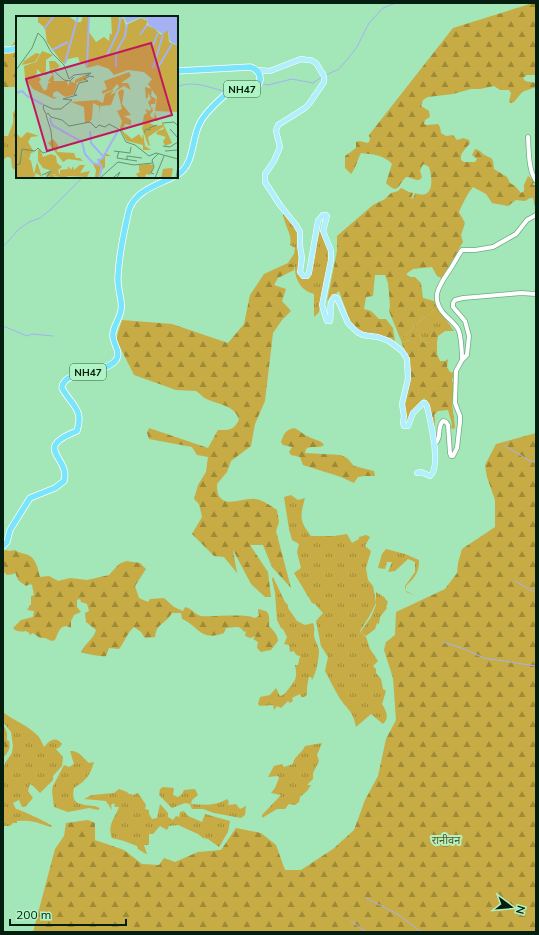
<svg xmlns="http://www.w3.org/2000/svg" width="539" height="935" font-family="Mulish,'Noto Sans Devanagari',sans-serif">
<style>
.grass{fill:url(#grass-tufts)}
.forest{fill:url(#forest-firs)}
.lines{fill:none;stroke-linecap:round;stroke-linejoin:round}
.stream{stroke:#a4b2f3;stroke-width:1}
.minor-casing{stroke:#6bad81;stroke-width:5.5}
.major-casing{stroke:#fff;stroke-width:6}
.highway-casing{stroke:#fff;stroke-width:7}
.minor{stroke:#fff;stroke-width:4}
.major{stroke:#afeffe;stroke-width:5}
.highway{stroke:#79e5fd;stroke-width:5.5}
.labels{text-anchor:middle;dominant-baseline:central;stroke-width:4;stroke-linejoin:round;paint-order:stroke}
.shield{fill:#b0f3c5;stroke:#385f46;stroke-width:1}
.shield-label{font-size:10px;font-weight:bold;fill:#041f0f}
.park-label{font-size:11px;fill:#62531d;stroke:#b0f3c5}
.inset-river{fill:none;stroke:#a4b2f3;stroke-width:2}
.inset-road{fill:none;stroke:#639674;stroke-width:1}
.view{fill:#c2185b;fill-opacity:0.15;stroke:#c2185b;stroke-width:2}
.inset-edge{fill:none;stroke:#041f0f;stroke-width:2}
</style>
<defs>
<pattern id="grass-tufts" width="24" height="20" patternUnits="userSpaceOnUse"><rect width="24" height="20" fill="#c7ab44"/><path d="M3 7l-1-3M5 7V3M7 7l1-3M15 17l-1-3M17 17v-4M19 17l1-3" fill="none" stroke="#9f8b37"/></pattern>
<pattern id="forest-firs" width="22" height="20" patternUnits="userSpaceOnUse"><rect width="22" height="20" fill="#c7ab44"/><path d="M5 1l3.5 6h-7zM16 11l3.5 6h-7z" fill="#9f8b37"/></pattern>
</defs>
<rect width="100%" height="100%" fill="#a3e6b8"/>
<g class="grass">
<path d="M17,106V165L14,170L12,167L11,158L8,157L5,158L3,161V136H8L13,123V113Z"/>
<path d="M283,214L287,216L298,231V265L300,276L309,278L310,275C316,257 315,238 324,221L322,229V236L328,246L330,253L329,262L324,280L319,312L314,317V294C301,291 294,279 295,265L288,263L294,254L295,248L290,245C293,235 284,225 283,214Z"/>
<path d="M434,301L438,308L454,331H445L438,336L433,326L431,342L424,343L419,335L402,343L400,338L408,333L422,319L428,316L434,309Z"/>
<path d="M291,495L298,500L305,498C300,517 299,520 311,536H334L347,534L352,543L359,539V537L366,535L370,537L365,546L371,551L366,568L368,580L373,586L376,603L369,617L360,631L362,634L366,637L370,649L378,661L373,666L376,669V673L381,679L383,689L386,691L382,704C386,711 390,717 383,724L371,714L356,727C353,710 347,710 339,697C334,689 330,680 325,671L328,657L321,646L316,621L323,613L315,604L312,603L294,573L301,568L297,552L299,544L292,540L289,529L284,497Z"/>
<path d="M386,549L405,554L419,560C419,573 415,577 406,586V591L414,595L406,592L405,586L415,572V562L408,559L395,571L388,572L392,562H387L385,569L378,568L382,554Z"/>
<path d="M273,577L285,602L288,605V608L297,621L305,625L313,623C315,628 314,631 314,636C315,641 319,647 319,651C319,658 316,674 312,680L311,677H309C307,685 307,687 307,695L304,697H301L300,694L292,698L293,701L290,703L288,701L281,708L277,706L274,710L273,705L260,706L258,704L260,697L270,695L276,688L280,696C284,695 284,694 287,691C295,681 298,679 295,665H298L300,656L296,655L294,651L290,652L289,645L284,644L287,637L283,629L281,628L277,620L275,593L272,579Z"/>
<path d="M376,592L384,597L388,602L386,606L387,608L380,617L379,624L377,623L375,629L366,636L362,634L361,631L371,617L376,605Z"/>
<path d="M3,712C14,721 28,725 38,736C41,739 42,743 44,747C49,741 55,735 62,744L60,747L56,749L63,757L62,766L53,776V780L40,793L32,785L30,784L28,791L33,798L25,807H22L19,800L13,803L16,809C19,809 49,823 52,826L50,827C36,822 32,820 17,821V823H13L10,826H3V771L5,763L12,753L13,746L11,732L3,722Z"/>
<path d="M322,743L317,755L319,761L313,773V779L307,785H311L307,791L300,797L299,802L295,805L289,804L285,809H277L262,818V815L281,795L271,793L275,788L279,778L278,776L268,777L274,766L282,764L284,767L293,764C294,756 302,753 305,746Z"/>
<path d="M70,751C79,750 83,758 89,763L94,762C90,775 87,780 74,788C69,810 89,802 100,808L98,810L89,808L68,812L54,807L52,791L53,786L64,765L69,767L74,764Z"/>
<path d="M163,787L174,788L173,795L178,797L182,794L184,790L195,789L198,795L192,800L191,804C204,805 216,806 227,799L229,802L228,805L236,804L240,809L246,806L245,815L241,818L214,813L203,809H192L190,804L185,803L172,808L159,795L160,789Z"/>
<path d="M119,789L127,792L129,794H131L133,795L138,793L146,805L145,809L149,810V814L152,819L157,818L160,804L168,813V817L173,820L176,816L179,817L180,812L184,811L188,816L202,822L205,814L230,821L228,832L219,847L208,839L203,838L198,834L178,825L169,826L167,830L160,826L153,834H149V843L148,845H144L147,854H146L138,849L137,846L124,841L112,838C107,825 115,818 119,807H115L114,803L111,805L112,810L106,801L84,799L92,795L114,793Z"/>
</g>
<g class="forest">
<path d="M533,3H536V75H527L523,78L525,81L536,83V87L522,92L514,102L511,103L509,102L511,93L509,90H500L494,86L480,89H471L453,94L428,97L423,100L421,106L429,111L430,117L425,120L424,124L427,125L438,124L440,127L441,133L446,136L453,135L457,140L463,138L469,140L470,143C466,149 460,152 461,160L464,162H475L477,159L472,155L475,149C479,150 480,151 483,154C492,160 493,155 494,169L507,177L510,183L515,186L521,193L524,191V185L528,176L536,182L532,184L536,186V211L533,198H530L525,201L516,200L508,206L492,203L486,194L473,187C467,194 463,203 459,212L465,223L461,235L463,242L444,275L441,278L437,276L432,267L413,269L406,274L410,277H415L421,283L423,298L434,301V309L428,316L422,319L408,333L400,338L389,311L390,306L388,283L385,275H375L373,296L366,297L364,309L371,311L379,319H386L393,328L395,341L370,333L358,332L350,321L339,291L327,301L337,251V236L373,205L385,199L391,193L398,191L401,188L409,192L413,193L411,199L413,198L415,193C434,201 433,179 429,167L424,164L422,166L420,171L422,177C418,184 413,177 406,177C397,186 399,195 386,183L392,164C385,155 371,154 361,153C357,160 356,168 351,174L345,168V156L356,148V142L359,141L368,143L370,140L369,135L453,28Z"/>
<path d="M17,39V87H3V52L7,51Z"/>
<path d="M288,263L295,265L294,270L278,278L274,285L286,289L282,301L291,311L282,320L273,333L265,401L255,424L251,446L231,461L227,472L217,484C217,487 217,493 219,496C226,508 244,497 255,499C263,500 271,506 277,510L279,522L276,531L291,588L272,567L263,545H250L268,572L271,597H265L251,584L233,550L237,573L224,557L214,556L192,534L202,517L199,504L194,499L198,485L206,472L208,457L197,455L192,447L149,439L147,433L149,428L208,448L218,430C229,430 233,431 239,420C235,404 216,405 203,397C201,395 199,393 196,391L176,390L134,375L116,339L122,320L172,324L228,343L244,324L250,295L264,274Z"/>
<path d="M434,326L438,336L437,342V354L440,361H445L448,359L447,367L450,372L455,373L452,380L454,385L452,404L455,427L454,429L451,428L452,424L448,410L438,411L434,415L435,420L434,431L427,402L424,398L416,407L407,422L405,420L406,412L404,401L411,378V368L407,357L408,353L404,352L402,343L409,340L413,333L419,335L424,343L430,342L431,335L427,331Z"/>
<path d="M294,428C300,430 303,435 309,437C314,440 321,440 324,445C319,449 311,445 306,449L305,453L341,455L347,458L354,466L374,471L375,476H365L358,477L354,483L341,477L303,465L300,457L291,455L289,452L292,447L283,445L281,442C284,434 285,430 294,428Z"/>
<path d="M536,433V932H33L55,849L64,836L66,823L88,820L95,823V840L124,850L142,864L159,865L164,858L175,862L198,852L221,850L236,828L261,833L276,845L285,870H301L333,849L354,830L365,800L378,776L386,739L396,720L393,678L384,650L386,642L395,635L396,612L445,589L457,573L458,563L462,549L495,527V500L487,477L485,465L496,444Z"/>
<path d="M5,550L10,551L15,550C20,554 25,553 30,556C37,561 38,570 40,577L49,576L58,581L70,578L87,580L109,575L119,564L126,561L140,563L146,569L135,586L139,598L148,602L150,599L164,598L174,607L183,611L185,607C192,608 195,615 201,616C214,617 245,613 255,618L259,616L258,609C271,611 269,615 269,626C273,630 278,635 278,641L271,650L261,652L257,648L258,642L253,639L256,636L250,638L245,636L246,631L244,632C240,624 233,628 226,628L224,633C200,642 199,626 182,619L181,613H172C165,625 157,622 155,637L145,638L141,632L134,627C126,634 125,642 119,649L109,648L106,656C101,657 86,654 81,652C85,643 93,640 96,630L86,622L85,613L89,611L87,604L81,602L80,599L77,600V607L81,612L74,615L71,621V628C61,622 58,633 55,640L52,641L45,638H40L33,633L30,635L29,633L26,631C22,632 16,632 13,628L21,620L33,617L34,611L27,610L31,604V596L34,595L32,585L30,584L26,586L18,580L15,572L14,574L7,575L3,571V552Z"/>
<path d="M3,725C8,733 7,732 7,740L9,741C11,749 8,752 3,758Z"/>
</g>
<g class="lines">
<g class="stream">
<path d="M326,75L339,69L350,56L357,47L369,23L383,8L396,3"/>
<path d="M262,84L268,85L292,79L313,83L322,77"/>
<path d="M177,87C192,80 208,87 223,91L239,84L248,85L255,84"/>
<path d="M3,247L19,229L29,222L40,218L51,209L83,177"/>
<path d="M3,326L27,336L32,334L53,336"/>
<path d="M505,446L530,461L536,462"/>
<path d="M515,581L536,593"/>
<path d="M443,642L464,649L484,658L536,666"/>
<path d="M366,898L399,915L421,932"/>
<path d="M351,921L366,932"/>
</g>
<g class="minor-casing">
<g id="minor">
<path d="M528,137C529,151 528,169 536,181"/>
<path d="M462,359C462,353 461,334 458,329C455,324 449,319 445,315C430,299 438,287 449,271C454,264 457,257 462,250H475L493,247L516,234L527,220L536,215"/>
<path d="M434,445C443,437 436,428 443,421L446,422L448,425L450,453L451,456H453L457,448L460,422V416L455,403L456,371L462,360L467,355L469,336L465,321L453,307V303L455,300L463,298L521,293L536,294"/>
</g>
</g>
<g class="major-casing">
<path id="major" d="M256,70L270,71L301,59L307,60H311L316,63L324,76V82L309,104L305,108L278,125L276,131L280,147L274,161L265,174V182L280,205L296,225L300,232V246L302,258L300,272L303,276H307L309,273L318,221L323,215H326L327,216L323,231L331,251V260L322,305L327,321H330C332,313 328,304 334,297L337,298L348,323L357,332L363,335L378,337L389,341L402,351L407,359L408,379L402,404L404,416L403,423L404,426H408L413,413L423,403H425L427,406C430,420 442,467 430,476L421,472L417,473"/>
</g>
<g class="highway-casing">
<g id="highway">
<path d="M3,50H10L17,48"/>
<path d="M177,71L250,67C258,69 264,78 257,86C247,90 234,88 225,95C217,102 205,113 200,123C191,139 195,165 177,175"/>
<path d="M3,546L7,542L10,530L30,498L55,488L64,481C71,457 31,449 77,431C84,409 72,406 62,388C63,369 105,375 116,360C122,351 111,342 113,333C114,325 120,318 121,310C123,301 117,288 118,277C119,254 124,231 129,210C135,191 157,185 173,177"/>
</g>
</g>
<use href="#minor" class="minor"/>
<use href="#major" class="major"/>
<use href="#highway" class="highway"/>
</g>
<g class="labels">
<g class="shield">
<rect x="224" y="81" width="36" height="16" rx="3"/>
<rect x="70" y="364" width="36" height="16" rx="3"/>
</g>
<g class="shield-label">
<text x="242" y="89">NH47</text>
<text x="88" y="372">NH47</text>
</g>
<g class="park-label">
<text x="446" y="840">रानीवन</text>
</g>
</g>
<g transform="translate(16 16)">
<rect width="162" height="162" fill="#a3e6b8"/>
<path d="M20,37L24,38L19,46L6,49L8,45ZM113,56L115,60L105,67H112L115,74L108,70L98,76L103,71L101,68L96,74L86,78V75L91,73L88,65ZM129,71L136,73L135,80L140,83L139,88H135V93L132,86L135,83L132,76V81L130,83ZM136,91L137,95L134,98L135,101L138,102L139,96L142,105H129L126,111L128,99L131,97L129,93L134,95ZM104,113L116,123L123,118L126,123L127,117L129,130L135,134H127V129L111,125ZM11,116L23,120L15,121L12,126L18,136L15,137L13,143L2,132L6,126H0V117L5,122ZM89,137L95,140H89V151L87,153L85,151L82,162H79L80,154L76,146L84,150V144ZM64,149H69L64,157L74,155L71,161L52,160L49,162L39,160L37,162L30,161L44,158V154L52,153V150L55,154L57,150L58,154ZM155,152L157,153L155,162H145L147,153Z" fill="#c7ab44"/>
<path d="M22,0H52L61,6H65L67,0H72L73,16L80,26L88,21L93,25L94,17L96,19L95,0H103V7L106,2L108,3L110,12L107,21L112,8L125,2L132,5L130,9L139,13L145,19L152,14L153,26L162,30V96L139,95L141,81L132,68L136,63L128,56L112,54L98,59L93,53L82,49L71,52L68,46L64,47L62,41L52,43L49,48L45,45L31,26L29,12L22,6ZM26,35L37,39L30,44V55L26,58L21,53V59L19,56L21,62L22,60L25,63L23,66L28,75L31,73L32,67H35L32,65L37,58L34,57L38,54L37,52L34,56L33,45H39L44,50L37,56L38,65H51L52,70L54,65L59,67V64L71,58L69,64L60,67L61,69L57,79L49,81L41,75L37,77V81H41L38,83L17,73L9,62L8,50L20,46ZM106,73L108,75L106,88L115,99L108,100L115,104V109L109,108L106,115L104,112L106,105L101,95L106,93L102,76ZM98,74L94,79L100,76L95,89L84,90L83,99V90L77,87L76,103L72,107H69L68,91L55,86L81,84L87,87L89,78ZM130,105L140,110L146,109V105L156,127L149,130L147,125L150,121L140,118L142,115L148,113L147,109V111L132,121L134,130L132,129L126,112ZM5,123L7,125L2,132L15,145L18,158L21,146L26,161L20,157L18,162H0V126ZM37,123L42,129L41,136L58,137L60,142H64L67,145L52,143L47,146L32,127ZM24,133L27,141L35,138L40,140L41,147L46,151L42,154L44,160L38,158L36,161L29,159L36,155L27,152L22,145V134ZM132,148L138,149L134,159L130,158L129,162H123L120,158L125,155H123V149Z" fill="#c7ab44"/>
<path d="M107,0H162V30L154,25L152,14L147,18L132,9V4L125,1L111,7Z" fill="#a4b2f3"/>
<path class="inset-river" d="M124,0L162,11M28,13L38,0M124,19L131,9M137,30L142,17M36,34L52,26M91,39L102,16L105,0M49,47L62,0M71,50L73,1M100,51V36L109,20L111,8M137,52L147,19M141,53L156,28M0,77L6,75L11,80L28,89M34,102L36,109L66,126L69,138L77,147L84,149M74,115L75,127L87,140M83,162L86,152L82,144L86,143L102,115"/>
<path class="inset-road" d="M0,54L16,32L22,17L28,23L35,36L48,49L53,63L58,59L75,57L70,60L73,59M29,59L37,54L48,64L54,65L58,61M30,98L27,92L28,89L37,93H45L56,84L47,83L61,79H58L63,67L72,65L68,63L74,60L78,61M147,107L158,106L162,110M154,113L162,122M128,117L130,113L134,114L133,112L141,109M147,130L154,131L162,126M98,135L114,137L115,131M103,135L101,142L121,145M149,135L162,134M111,144V140L126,142M0,149L4,148L6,133L19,135L22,132L27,137L37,134L35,115L30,99L32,97L35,101L46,104L53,110L74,106L80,112L83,109L89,111L93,108L104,114L110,126L119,129L133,140L140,137L162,143M138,158L135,157L138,151L136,144L142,138M26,159L35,155L30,162M98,161L104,156L101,162M84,162L102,146L118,149L136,147M139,162L148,140M160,162L162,150"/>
<path class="view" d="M135,27L156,99L31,135L10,63Z"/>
<rect width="162" height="162" class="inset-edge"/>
</g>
<rect width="539" height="935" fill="none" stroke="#041f0f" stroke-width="8"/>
<g transform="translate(511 907) rotate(106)" stroke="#b0f3c5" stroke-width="3" paint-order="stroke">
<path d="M0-3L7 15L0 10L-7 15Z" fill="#041f0f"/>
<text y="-6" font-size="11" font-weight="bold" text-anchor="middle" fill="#041f0f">N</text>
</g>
<path d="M10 919v6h116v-6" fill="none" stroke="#041f0f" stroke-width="2"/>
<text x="16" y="919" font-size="12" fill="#041f0f" stroke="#b0f3c5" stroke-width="3" paint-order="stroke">200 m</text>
</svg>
